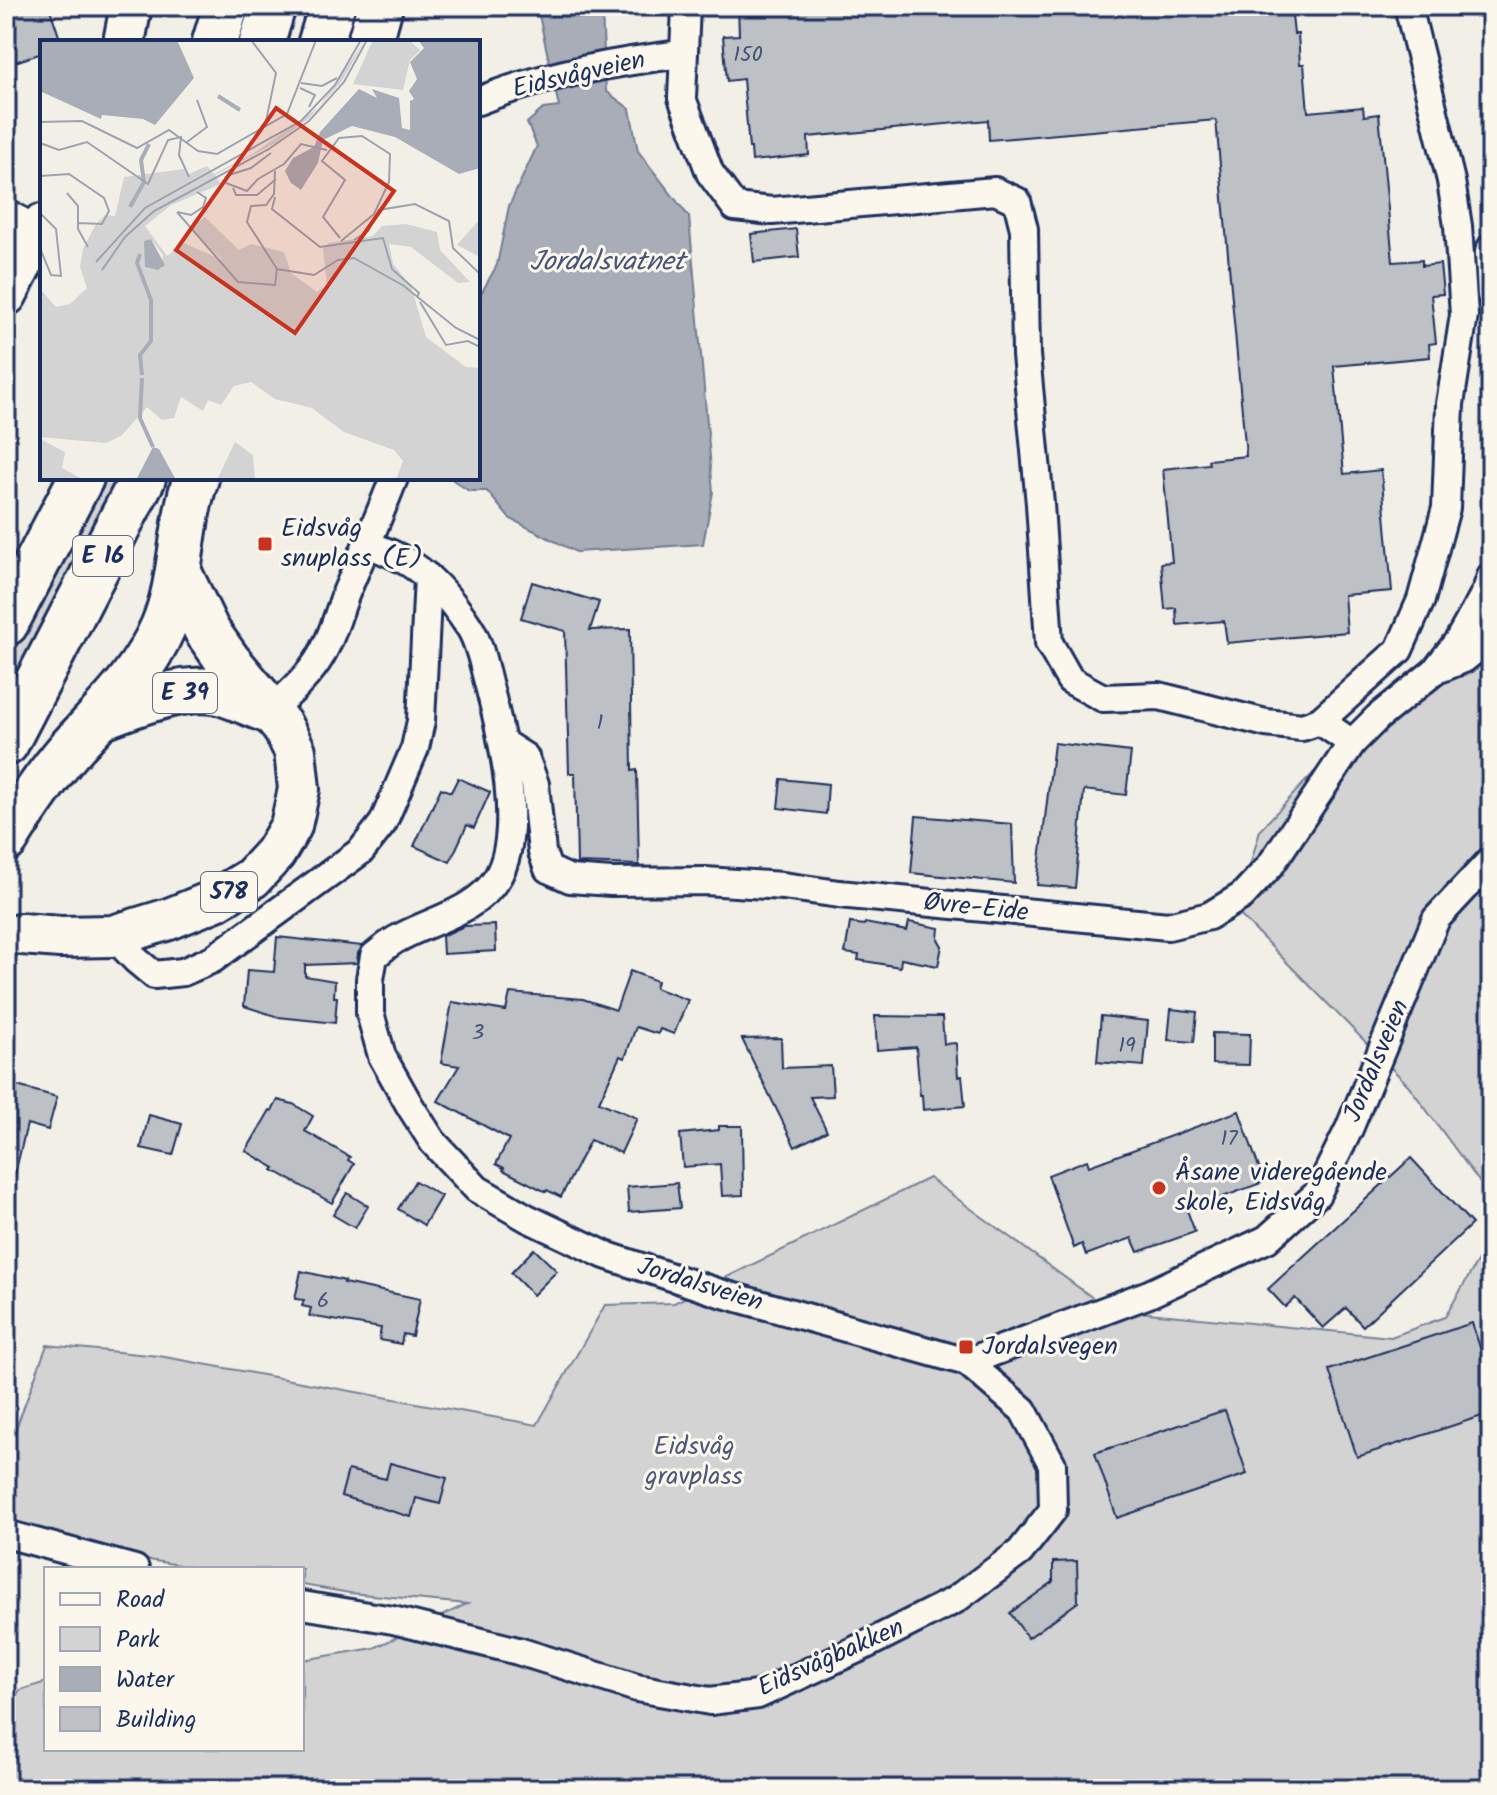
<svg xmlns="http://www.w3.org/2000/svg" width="1497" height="1795" font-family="Kalam,sans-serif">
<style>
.green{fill:#d2d3d2;stroke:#768198;stroke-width:2}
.water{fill:#a9adb7;stroke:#707b93;stroke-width:2}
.building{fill:#bdc0c4;stroke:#1b2f5e;stroke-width:2}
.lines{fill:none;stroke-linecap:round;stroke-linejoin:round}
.street-casing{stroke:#1b2f5e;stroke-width:32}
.primary-casing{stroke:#1b2f5e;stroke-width:46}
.highway-casing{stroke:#1b2f5e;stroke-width:50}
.street{stroke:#fbf7ec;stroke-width:26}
.primary{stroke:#fbf7ec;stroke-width:40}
.highway{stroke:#fbf7ec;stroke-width:44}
.poi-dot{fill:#c8321e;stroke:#fbf7ec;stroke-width:3}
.labels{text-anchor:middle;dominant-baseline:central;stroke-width:6;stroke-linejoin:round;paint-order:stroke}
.number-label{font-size:22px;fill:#445378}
.shield{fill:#fbf7ec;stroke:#5e6b89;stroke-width:2}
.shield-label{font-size:24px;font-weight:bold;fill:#1b2f5e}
.street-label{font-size:26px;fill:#1b2f5e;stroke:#fbf7ec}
.poi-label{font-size:26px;fill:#1b2f5e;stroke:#fbf7ec;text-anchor:start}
.park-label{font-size:26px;fill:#49587b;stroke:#fbf7ec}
.water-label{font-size:28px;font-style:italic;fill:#465579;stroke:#fbf7ec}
.inset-river{fill:none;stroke:#a9adb7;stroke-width:4}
.inset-road{fill:none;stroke:#9ca2b0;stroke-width:2}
.view{fill:#c8321e;fill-opacity:0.15;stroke:#c8321e;stroke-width:4}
.inset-edge{fill:none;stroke:#1b2f5e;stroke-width:4}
</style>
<rect width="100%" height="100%" fill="#f2efe6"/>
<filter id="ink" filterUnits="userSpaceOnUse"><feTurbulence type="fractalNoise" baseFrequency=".0125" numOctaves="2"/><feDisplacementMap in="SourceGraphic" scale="16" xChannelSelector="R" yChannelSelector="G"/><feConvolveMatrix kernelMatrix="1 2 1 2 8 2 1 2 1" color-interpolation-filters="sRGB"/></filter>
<g filter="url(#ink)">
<g class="green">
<path d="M100,478H121L6,697V661L83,514Z"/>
<path d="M1491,620V1210L1489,1195L1408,1085L1237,912L1260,830L1360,723Z"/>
<path d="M929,1178L1108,1309L1391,1337L1445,1317L1491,1238V1789H6V1709L20,1690L46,1682V1749H302V1660L374,1648L467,1604L350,1593L302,1585V1569H204L6,1537V1455L47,1345L159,1356L537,1425L605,1305L674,1303Z"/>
</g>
<path class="water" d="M537,6H600L602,13L606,91L630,109L638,151L689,217L713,492L703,544L576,552L509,518L487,491H469L453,480V478H478V299L497,265L509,206L537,146L527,123L543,109L559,107Z"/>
<g class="building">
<path d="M6,6H49L61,42H42V53L6,65Z"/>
<path d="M738,6H1291L1294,34H1298L1300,64H1304L1308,112L1363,107L1364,116L1379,114L1393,262L1422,260V266L1440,264L1443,294L1431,295L1436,343L1429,344L1430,357L1334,366L1344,474L1381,470L1392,591L1344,595L1347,632L1227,643L1224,621L1177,625L1176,608L1165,609L1161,563L1172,562L1163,469L1209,464L1208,460L1246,456L1216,120L989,140L988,120L808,137L809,155L752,161L751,148H749L743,79L727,81L723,36L739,35Z"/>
<path d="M796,229L799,257L754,262L751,234Z"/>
<path d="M532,582L599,602L590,630L630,629L632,771L637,770L639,865L577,863L575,773H569L565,631L521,618Z"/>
<path d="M1054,743L1131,752L1126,795L1084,790L1075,888L1037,885Z"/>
<path d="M458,778L490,792L474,828L467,825L450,862L414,846L441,788L451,792Z"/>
<path d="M781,779L828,784L826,814L778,808Z"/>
<path d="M916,816L1012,824L1014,883L911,873Z"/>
<path d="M909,922L939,928L938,939L942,946L938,966L901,959L900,967L858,960L859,955L845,953L850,923L864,925L865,923L907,931Z"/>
<path d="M495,925L496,951L443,954L442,936L464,926Z"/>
<path d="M277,937L363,946L358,953L357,963L305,965V976L335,981L334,997H337L335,1023L278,1017L244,1006L247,970L274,972Z"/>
<path d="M630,971L657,981L655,988L688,1000L674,1034L660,1029L658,1034L636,1027L625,1058L620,1056L599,1102L637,1118L621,1153L590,1140L561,1197L547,1190L546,1192L503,1170L504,1168L496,1164L509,1139L438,1101L459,1066L441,1063L452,1002L506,1011L510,993L583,999L616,1010Z"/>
<path d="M1171,1009L1197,1012L1194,1042L1168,1040Z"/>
<path d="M875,1016L942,1017L944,1044L956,1043L958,1077L962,1076L965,1106L923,1110L922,1095H920L916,1047L877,1050Z"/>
<path d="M1101,1016L1148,1021L1144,1066L1097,1062Z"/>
<path d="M1212,1033L1250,1034L1249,1065L1212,1064Z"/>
<path d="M781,1038L782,1068L831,1066L833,1096L810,1097L827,1131L795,1147L742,1039Z"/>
<path d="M6,1083L57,1097L48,1130L27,1124L15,1174L6,1173Z"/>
<path d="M278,1100L293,1104L313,1116L305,1131L350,1157L348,1160L354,1164L332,1203L273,1170L275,1168L246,1151L270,1110L272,1111Z"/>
<path d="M1239,1111L1264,1182L1187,1210L1195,1232L1138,1252L1132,1238L1086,1255L1082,1244L1074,1248L1048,1175L1087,1160L1089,1166Z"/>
<path d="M149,1115L182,1124L173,1155L141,1148Z"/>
<path d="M719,1126H742L743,1195L722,1196L720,1164L683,1167L680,1134L719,1130Z"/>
<path d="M1411,1158L1472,1224L1363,1326L1346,1308L1323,1328L1295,1298L1285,1307L1268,1289Z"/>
<path d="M415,1181L441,1196L424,1225L398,1209Z"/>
<path d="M677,1183L680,1208L629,1212L627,1187Z"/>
<path d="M347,1193L368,1206L355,1228L333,1215Z"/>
<path d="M534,1249L557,1271L533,1295L511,1273Z"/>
<path d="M301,1271L345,1281L344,1283L420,1299L412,1336L403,1334L401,1344L379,1340L381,1328L309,1316L311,1308L302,1306L304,1300L295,1299Z"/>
<path d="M1472,1323L1491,1381V1413L1357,1457L1329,1370Z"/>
<path d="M1225,1410L1247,1474L1117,1518L1095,1453Z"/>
<path d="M390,1463L447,1478L440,1504L416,1498L411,1517L341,1496L348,1470L386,1479Z"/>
<path d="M1077,1561L1078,1602L1028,1638L1010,1613L1053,1582V1562Z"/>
</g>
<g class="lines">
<g class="street-casing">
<g id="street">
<path d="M686,6L682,98L710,173L735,207L772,211L995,191L1017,201L1024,229L1026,355L1040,504L1049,643L1070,680L1103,698L1159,696L1266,723L1302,727L1320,721"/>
<path d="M478,101C542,75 614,62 682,54"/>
<path d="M6,213L39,230"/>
<path d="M1491,248L1489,252L1491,295"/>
<path d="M368,544C379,549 391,553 402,559C429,573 453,602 470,628C480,644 484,668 489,686C502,736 525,832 497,878C476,912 431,920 399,938C390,942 382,950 374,956L370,979V1013L382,1056L410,1106L433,1142L477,1189L527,1218L605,1255L720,1293L967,1362L1149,1294L1267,1239L1317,1194L1349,1129L1436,919L1491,860"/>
<path d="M1442,668L1464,659L1491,637"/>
<path d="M270,711C287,696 304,681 317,662C331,641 337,617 346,593C362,555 379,517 394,478"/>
<path d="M503,743L525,757L535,784L542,852L548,869L570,879L611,882L705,881L783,886L839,894L1168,926L1209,916L1242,896L1270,866L1352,743L1378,717L1435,671L1458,641L1486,591L1491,576"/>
<path d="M1352,743L1320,721L1399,650L1421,600L1446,508L1450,404L1464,315L1458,226L1451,181L1408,6"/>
<path d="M113,936L136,960L154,975L183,972L213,959L361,851L383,823L415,748L421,721L428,577"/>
<path d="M6,1534L135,1569"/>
<path d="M302,1605L393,1620L518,1651L637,1688L710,1701L758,1695L864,1646L955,1600L1020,1552L1053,1510L1052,1464L1023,1410L967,1362"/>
</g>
</g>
<g class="primary-casing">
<g id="primary">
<path d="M124,42L131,6"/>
<path d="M6,295L42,225"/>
<path d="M22,934L60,937L113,936L169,919L216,900L252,878L275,853L291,826L299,789L295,751L282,726L270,711"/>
</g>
</g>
<g class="highway-casing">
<g id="highway">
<path d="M215,42L226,6"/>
<path d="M262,42L273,6"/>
<path d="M321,42L332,6"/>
<path d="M370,42L380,6"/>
<path d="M179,573L207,631L228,661L269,710"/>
<path d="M6,623L81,478"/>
<path d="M100,717C134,704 187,683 223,693C239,698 255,706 270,711"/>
<path d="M6,743L143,478"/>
<path d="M6,839C25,808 46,777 70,749C105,710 142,676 163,627C183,580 179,527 196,478"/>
</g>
</g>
<use href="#street" class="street"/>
<use href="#primary" class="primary"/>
<use href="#highway" class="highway"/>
</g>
</g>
<g class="poi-dot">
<rect x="257" y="536" width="16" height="16" rx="4"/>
<circle cx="1159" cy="1188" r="8"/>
<rect x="958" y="1339" width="16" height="16" rx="4"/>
</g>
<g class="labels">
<g class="number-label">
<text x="748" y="55">150</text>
<text x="600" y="723">1</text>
<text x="478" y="1033">3</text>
<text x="1127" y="1046">19</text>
<text x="1229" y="1139">17</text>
<text x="323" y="1301">6</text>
</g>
<g class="shield">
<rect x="73" y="536" width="60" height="40" rx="6"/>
<rect x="153" y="673" width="64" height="40" rx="6"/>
<rect x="201" y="872" width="56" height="40" rx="6"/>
</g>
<g class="shield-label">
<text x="103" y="556">E 16</text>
<text x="185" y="693">E 39</text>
<text x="229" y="892">578</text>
</g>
<g class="street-label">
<text transform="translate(579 75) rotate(-13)">Eidsvågveien</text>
<text transform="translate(976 908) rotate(6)">Øvre-Eide</text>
<text transform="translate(1377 1061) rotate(-67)">Jordalsveien</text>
<text transform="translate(700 1285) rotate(17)">Jordalsveien</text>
<text transform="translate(831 1658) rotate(-24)">Eidsvågbakken</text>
</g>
<g class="poi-label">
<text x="281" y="529">Eidsvåg<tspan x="281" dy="30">snuplass (E)</tspan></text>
<text x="1175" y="1173">Åsane videregående<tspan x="1175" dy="30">skole, Eidsvåg</tspan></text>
<text x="982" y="1347">Jordalsvegen</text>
</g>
<g class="park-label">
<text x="694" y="1447">Eidsvåg<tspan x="694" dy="30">gravplass</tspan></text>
</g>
<g class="water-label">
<text x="607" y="262">Jordalsvatnet</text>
</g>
</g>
<g transform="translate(40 40)">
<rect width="440" height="440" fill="#f2efe6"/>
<path d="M325,0L302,41L268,79L236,103L175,135L181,144L131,165L105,186L127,216L144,203L182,220L149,188L165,177L199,210L211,204L244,212L251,233L277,252L287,245L283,208L289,203L333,196L342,186L366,184L397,192L400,210L430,242L418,243L371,207L349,204L353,224L371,246L386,297L426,327L440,328V440H356L363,421L354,410L304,392L272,368L235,359L211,342L194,346L181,365L168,360L163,371L141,357L134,378L122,380L107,367L81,396L66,403L0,397V249L16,267L30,264L47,248L40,227L43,209L56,184L65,175L75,176L84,137L144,129L147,135L167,126L174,134L214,113L279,67ZM111,199L123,215L121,229L106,227L104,201ZM333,0H369L380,10L370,20L363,50L313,44ZM440,179V217L417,205ZM0,399L25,412L22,428L44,440H0ZM195,402L213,415L215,440H177Z" fill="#d2d3d2" fill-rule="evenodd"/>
<path d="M0,0H137L154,38L115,85L103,79L62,75L61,79L2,52ZM378,0H440V128L419,134L355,97L312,86L283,100L278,123L261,150L251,143L245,131L253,118L274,107L280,92L319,49L337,58L332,49L359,58L362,88L370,90V61L374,59L369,51L377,39L370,22L384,8ZM111,199L125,225L118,230L105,227L104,201ZM113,407L119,409L136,440H96Z" fill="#a9adb7"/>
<path class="inset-river" d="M178,56L200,70M90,167L104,142L101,120L109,104M100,214L97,223L111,260V301L100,315L102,335M102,338L100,378L113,407"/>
<path class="inset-road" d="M211,0L236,33L225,86M261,43L282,46L297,38M260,48L275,55L269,67M0,82L42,81L97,108L129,90L158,111L177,114L247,74L276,0M147,102L167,87L157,60M0,103L19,110L47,102L108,144L128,100L141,97L139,115L149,137M235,131L234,154L226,165L211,166L207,182L237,229L274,235L298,220L314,218L364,246L416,288L440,300M189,135L211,128L231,113M0,136L29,134L64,158L69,171L62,184L38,183M218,139L244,124L261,104L287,110M186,143L207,151L218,139M193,148L196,155H217L236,139M27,153L38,166V189L48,207M235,157L232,169L280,207L343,198L352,229L379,253L377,257M137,172L198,242L235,245L237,229M137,172L151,175L163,167L166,158L157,152M0,173L16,189L21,236L11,235L0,208M300,198L283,177L305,140L282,121L299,98L322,96L350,114L349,142L334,174L301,201M314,200L328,191L339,170L375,164L409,181L413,208L440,234M56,222L105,168L261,81L295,45L321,0M62,230L85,197L114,171L229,109L269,81L304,42L327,0M380,262L406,305L428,301L440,307"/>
<path class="view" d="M236,68L354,151L255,293L136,210Z"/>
<rect width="440" height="440" class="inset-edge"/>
</g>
<rect width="1497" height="1795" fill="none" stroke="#fbf7ec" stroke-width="32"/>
<rect x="16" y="16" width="1465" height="1763" fill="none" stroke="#1b2f5e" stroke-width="3" filter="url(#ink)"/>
<rect x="44" y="1567" width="260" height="184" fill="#fbf7ec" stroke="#a1a7b3" stroke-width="2"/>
<rect x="60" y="1593" width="40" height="12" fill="#fbf7ec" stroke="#a1a7b3" stroke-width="2"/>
<text x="116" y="1607" font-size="24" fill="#1b2f5e">Road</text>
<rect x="60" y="1627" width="40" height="24" fill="#d2d3d2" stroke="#a1a7b3" stroke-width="2"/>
<text x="116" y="1647" font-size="24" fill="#1b2f5e">Park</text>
<rect x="60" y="1667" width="40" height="24" fill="#a9adb7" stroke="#a1a7b3" stroke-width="2"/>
<text x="116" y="1687" font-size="24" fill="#1b2f5e">Water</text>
<rect x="60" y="1707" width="40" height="24" fill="#bdc0c4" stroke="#a1a7b3" stroke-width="2"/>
<text x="116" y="1727" font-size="24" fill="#1b2f5e">Building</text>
</svg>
